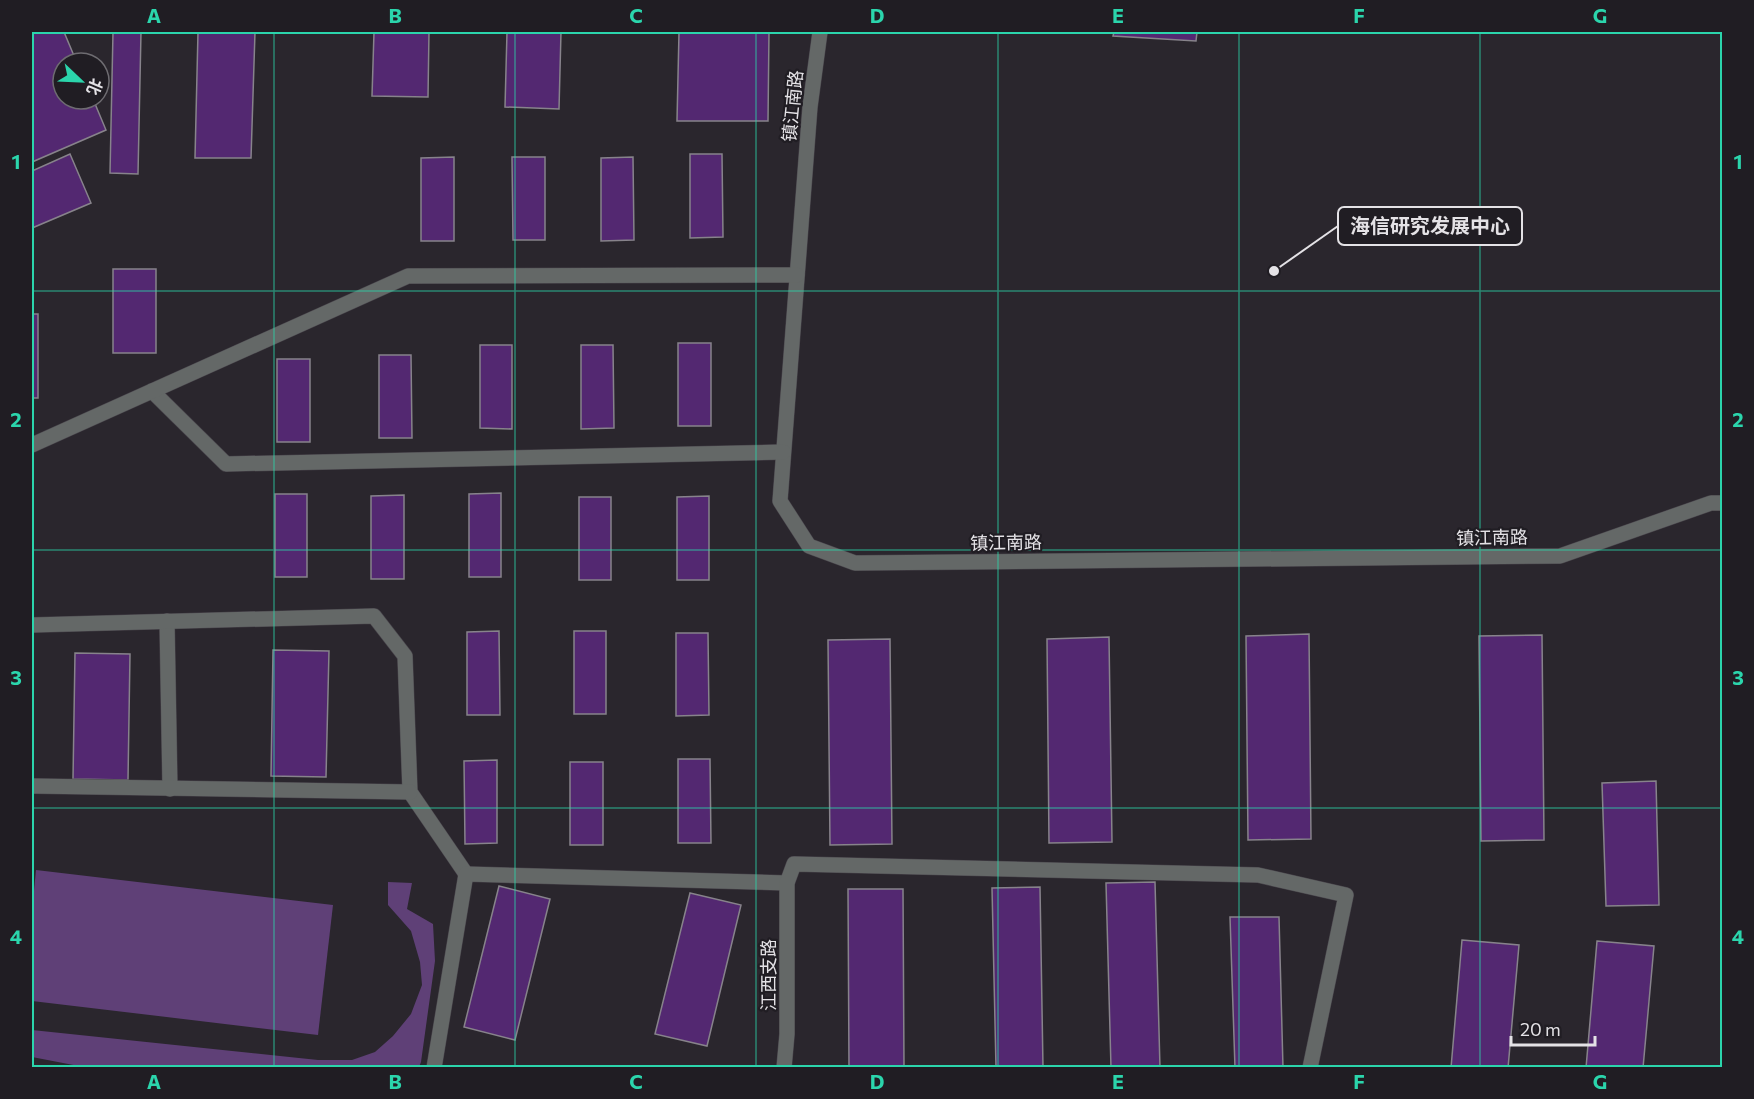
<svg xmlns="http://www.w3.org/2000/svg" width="1754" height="1099" font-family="Commissioner,'Noto Sans SC',sans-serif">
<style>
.green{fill:#5f4077}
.building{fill:#532871;stroke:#87838b;stroke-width:1.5}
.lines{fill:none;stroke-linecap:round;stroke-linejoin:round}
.minor-casing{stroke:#48444b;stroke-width:16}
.minor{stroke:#646867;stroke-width:15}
.grid{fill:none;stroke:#2bd5ac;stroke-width:1.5;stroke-opacity:0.55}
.labels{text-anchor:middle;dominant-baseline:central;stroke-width:4.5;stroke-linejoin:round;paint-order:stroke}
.street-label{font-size:18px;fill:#e4e2e6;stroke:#201d23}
.leader{fill:none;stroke:#e4e2e6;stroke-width:2}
.callout-dot{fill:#e4e2e6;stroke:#201d23;stroke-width:2}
.callout{fill:#201d23;stroke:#e4e2e6;stroke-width:2}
.callout-label{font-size:20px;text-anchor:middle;font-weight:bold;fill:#e4e2e6}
.neatline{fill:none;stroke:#2bd5ac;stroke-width:2}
.grid-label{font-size:20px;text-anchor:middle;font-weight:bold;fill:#2bd5ac}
</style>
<rect width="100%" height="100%" fill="#2a262d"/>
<g class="green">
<path d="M36,870L333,905L318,1035L32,1001V911Z"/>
<path d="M388,882L412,883L407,909L433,924L435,961L421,1062L419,1067L89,1068L32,1057V1030L318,1060H352L375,1052L393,1036L411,1014L422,985L420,962L411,931L388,905Z"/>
</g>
<g class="building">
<path d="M32,32H64L77,63H63V99H93L106,130L32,162Z"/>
<path d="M113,32H141L138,174L110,173Z"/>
<path d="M198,32H255L251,158H195Z"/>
<path d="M374,32H429L428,97L372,96Z"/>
<path d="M507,32H561L559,109L505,107Z"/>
<path d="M679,32H769L768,121H677Z"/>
<path d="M1114,32H1197L1196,41L1113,36Z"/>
<path d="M70,154L91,203L32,228V171Z"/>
<path d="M690,154H722L723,237L690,238Z"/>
<path d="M454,157V241H421V158Z"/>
<path d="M512,157H545V240H513Z"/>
<path d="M633,157L634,240L601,241V158Z"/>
<rect x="113" y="269" width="43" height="84"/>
<rect x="32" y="314" width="6" height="84"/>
<rect x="678" y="343" width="33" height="83"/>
<path d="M480,345H512V429L480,428Z"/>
<path d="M581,345H613L614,428L581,429Z"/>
<path d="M379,355H411L412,438H379Z"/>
<rect x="277" y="359" width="33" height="83"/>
<path d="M501,493V577H469V494Z"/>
<rect x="275" y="494" width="32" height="83"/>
<path d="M404,495V579H371V496Z"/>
<path d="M709,496V580H677V497Z"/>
<rect x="579" y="497" width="32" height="83"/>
<path d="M499,631L500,715H467V632Z"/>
<rect x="574" y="631" width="32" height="83"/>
<path d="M676,633H708L709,715L676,716Z"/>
<path d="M1309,634L1311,839L1248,840L1246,636Z"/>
<path d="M1542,635L1544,840L1481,841L1479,636Z"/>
<path d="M1109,637L1112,842L1049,843L1047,639Z"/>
<path d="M890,639L892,844L830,845L828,640Z"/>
<path d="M273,650L329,651L326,777L271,776Z"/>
<path d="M75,653L130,654L128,780L73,779Z"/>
<path d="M678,759H710L711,843H678Z"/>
<path d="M497,760V843L465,844L464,761Z"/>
<rect x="570" y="762" width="33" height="83"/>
<path d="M1656,781L1659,905L1606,906L1602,783Z"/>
<path d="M1155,882L1160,1068H1111L1106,883Z"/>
<path d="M499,886L550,899L515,1040L464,1027Z"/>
<path d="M1040,887L1043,1068H996L992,888Z"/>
<path d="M848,889H903L904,1068H849Z"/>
<path d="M690,893L741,905L707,1046L655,1034Z"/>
<path d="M1230,917H1279L1283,1068H1235Z"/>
<path d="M1462,940L1519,945L1508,1068H1451Z"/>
<path d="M1597,941L1654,946L1643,1068H1586Z"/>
</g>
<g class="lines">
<g class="minor-casing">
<g id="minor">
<path d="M820,32L810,107L780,501L809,546L855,563L1560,556L1711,503H1722"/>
<path d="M152,391L226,464L783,452"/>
<path d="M32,445L408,276L797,275"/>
<path d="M167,621L170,789"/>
<path d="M32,625L374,616L405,656L410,792L466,874"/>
<path d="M32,786L410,792"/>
<path d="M434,1068L466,874L787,883"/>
<path d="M784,1068L787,1034V883L794,864L1258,875L1346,895L1310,1068"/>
</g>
</g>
<use href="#minor" class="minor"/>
</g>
<path class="grid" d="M274,32V1068M515,32V1068M756,32V1068M998,32V1068M1239,32V1068M1480,32V1068M32,291H1722M32,550H1722M32,808H1722"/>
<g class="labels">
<g class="street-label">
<text transform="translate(792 106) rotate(-84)">镇江南路</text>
<text transform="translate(1492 537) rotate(-1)">镇江南路</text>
<text transform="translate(1006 542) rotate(-1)">镇江南路</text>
<text transform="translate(768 975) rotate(-90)">江西支路</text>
</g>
</g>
<path class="leader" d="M1274 271L1338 226"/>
<circle class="callout-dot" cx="1274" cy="271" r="6"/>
<rect class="callout" x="1338" y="207" width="184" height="38" rx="6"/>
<g class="callout-label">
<text x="1430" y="233">海信研究发展中心</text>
</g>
<rect width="1754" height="1099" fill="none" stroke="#201d23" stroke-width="66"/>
<g transform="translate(81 81) rotate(113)"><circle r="28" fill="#201d23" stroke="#6e6c71" stroke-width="1.5"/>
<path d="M0-4.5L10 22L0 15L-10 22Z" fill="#2bd5ac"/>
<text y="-9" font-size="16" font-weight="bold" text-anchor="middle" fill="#e4e2e6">北</text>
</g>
<path d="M1511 1036v9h84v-9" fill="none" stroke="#e4e2e6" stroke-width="3"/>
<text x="1520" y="1036" font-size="18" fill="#e4e2e6" stroke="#201d23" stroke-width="4.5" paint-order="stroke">20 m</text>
<rect x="33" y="33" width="1688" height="1033" class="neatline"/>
<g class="grid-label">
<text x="154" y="23">A</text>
<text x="395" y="23">B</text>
<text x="636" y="23">C</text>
<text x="877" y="23">D</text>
<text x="1118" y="23">E</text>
<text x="1359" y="23">F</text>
<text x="1600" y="23">G</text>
<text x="16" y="169">1</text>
<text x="1738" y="169">1</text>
<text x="16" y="427">2</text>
<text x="1738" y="427">2</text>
<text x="16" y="685">3</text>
<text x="1738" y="685">3</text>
<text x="16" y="944">4</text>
<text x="1738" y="944">4</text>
<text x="154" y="1089">A</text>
<text x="395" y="1089">B</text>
<text x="636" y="1089">C</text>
<text x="877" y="1089">D</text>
<text x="1118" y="1089">E</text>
<text x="1359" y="1089">F</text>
<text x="1600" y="1089">G</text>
</g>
</svg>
